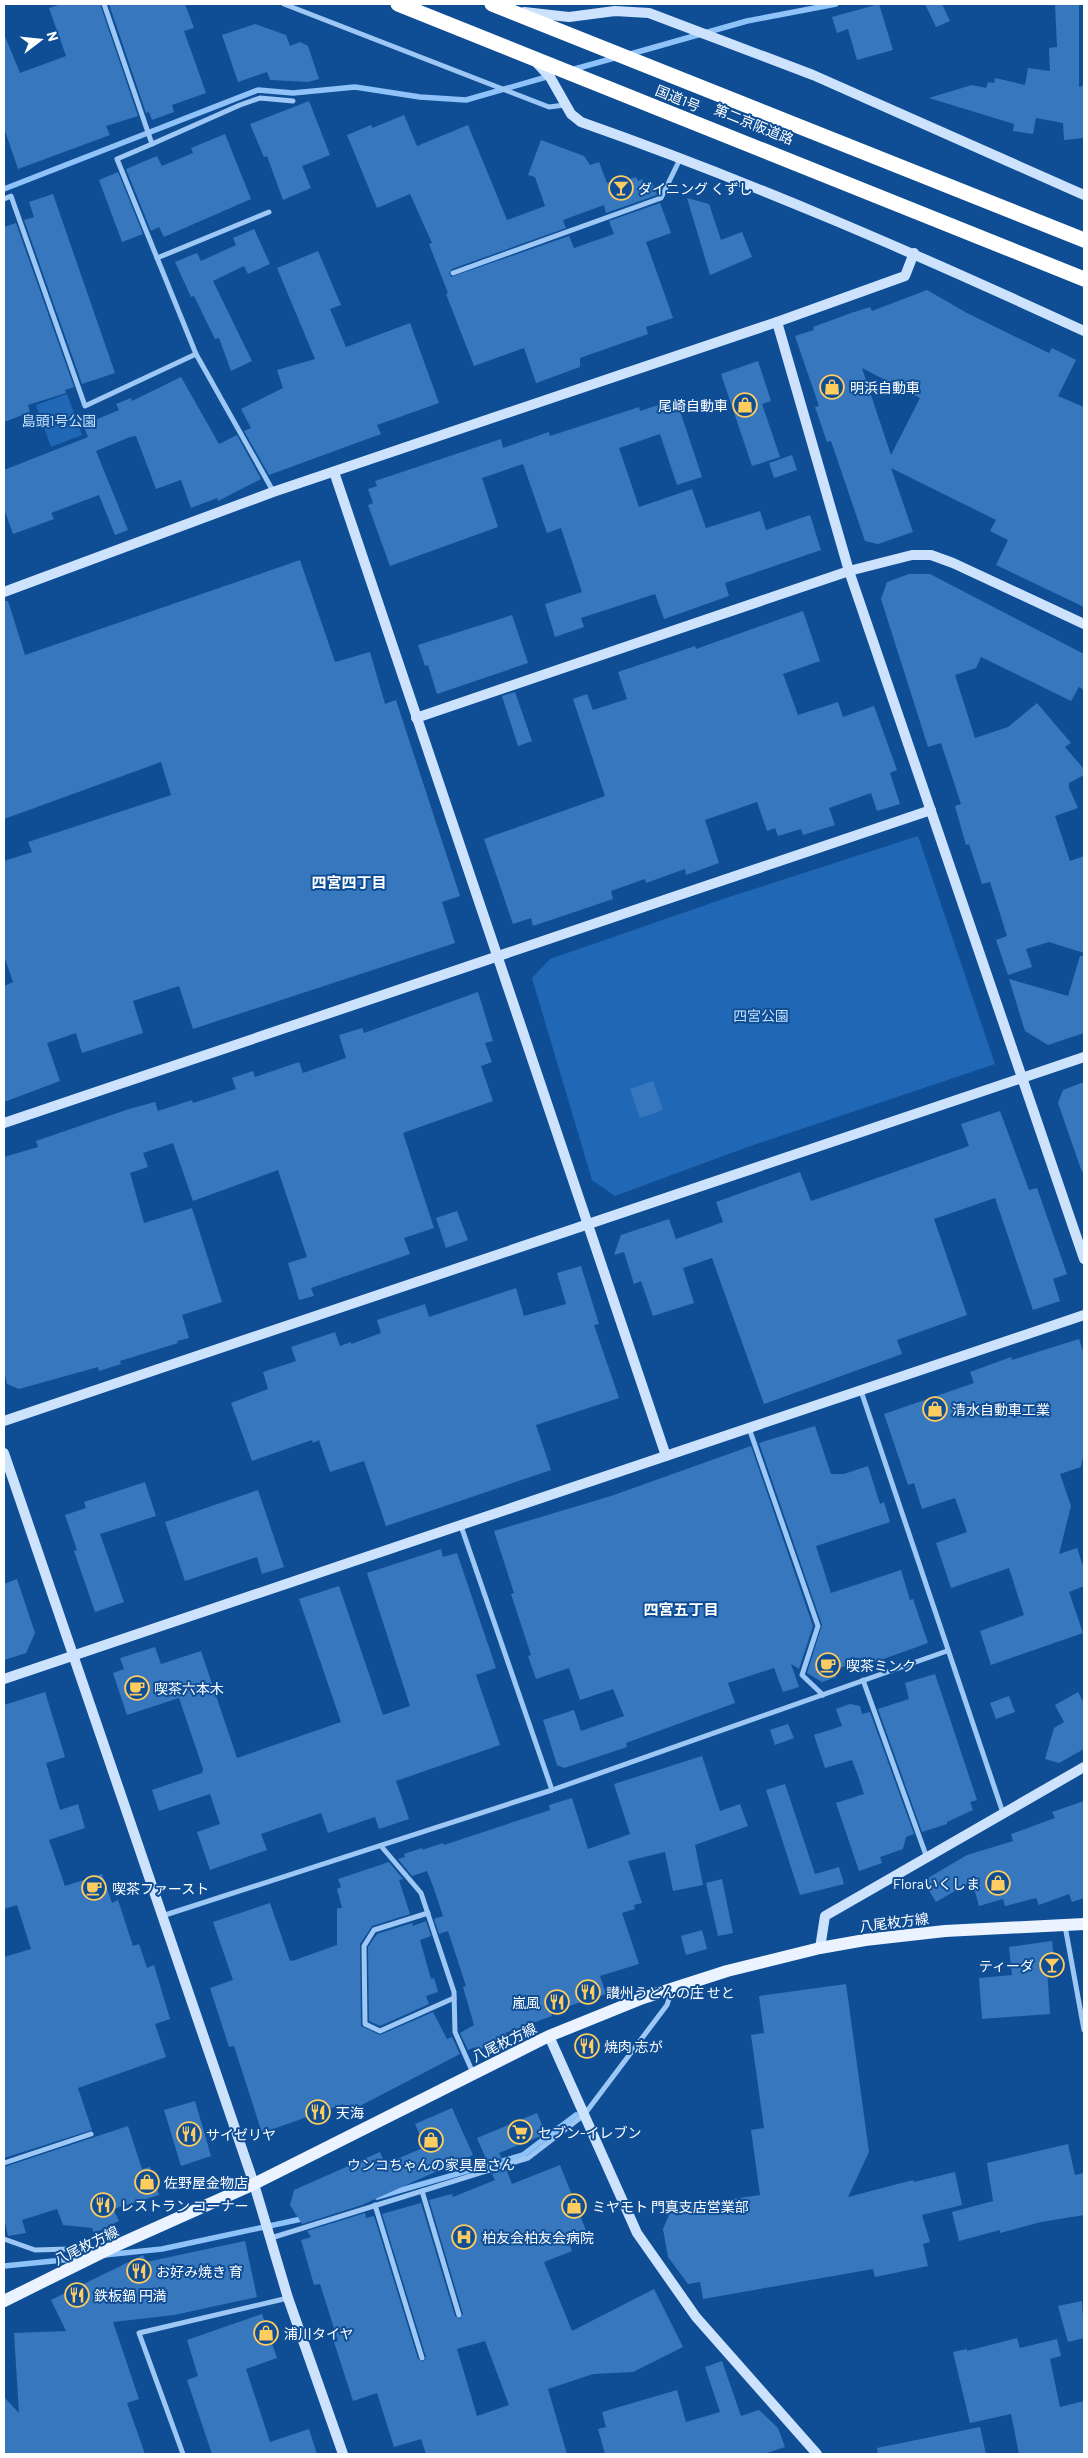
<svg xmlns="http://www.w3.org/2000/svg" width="1088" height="2458" font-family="Barlow,'Noto Sans JP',sans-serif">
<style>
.green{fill:#2068b5}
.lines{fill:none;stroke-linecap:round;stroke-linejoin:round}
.stream{stroke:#8ec2f8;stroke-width:5.5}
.building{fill:#3777be;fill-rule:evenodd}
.street{stroke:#9dc7f4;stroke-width:5}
.secondary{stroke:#cde3fd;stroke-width:10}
.primary{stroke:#eaf3ff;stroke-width:12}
.highway{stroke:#fff;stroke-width:15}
.labels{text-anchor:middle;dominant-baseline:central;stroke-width:4;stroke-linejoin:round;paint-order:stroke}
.street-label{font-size:14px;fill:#fff;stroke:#0f4e95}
.poi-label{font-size:14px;fill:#fff;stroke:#0f4e95;text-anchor:start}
.park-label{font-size:14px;fill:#c5e1fe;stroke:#0f4e95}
.neighbourhood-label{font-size:15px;font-weight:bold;fill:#fff;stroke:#0f4e95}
</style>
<rect width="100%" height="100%" fill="#0f4e95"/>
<g class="green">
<path d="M67,394L82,435L51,447L36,405Z"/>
<path d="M918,836L995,1064L742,1149L615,1196L592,1180L532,978L550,959L723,899Z"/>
</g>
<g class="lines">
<g class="stream">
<path d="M627,55L747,21L836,4"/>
<path d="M571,70L618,57"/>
<path d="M4,189L258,90L293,93L355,87L420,97L466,100L550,76"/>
<path d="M377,2197L523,2155L576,2115"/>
<path d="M104,2255L162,2249L306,2218"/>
<path d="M4,2266L83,2258"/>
</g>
</g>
<g class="building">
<path d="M62,4H100L138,116L106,126L110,135L18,169L4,128V34L20,73L66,56L49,8Z"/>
<path d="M109,4H185L194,28L184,31L206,93L172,105L174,112L152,120L149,112L146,113Z"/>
<path d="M879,4L893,50L857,60L848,29L837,33L832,17Z"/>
<path d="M925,4H942L950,21L936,27Z"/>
<path d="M1055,4H1079V87L1083,86L1084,138L1064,140L1063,123L1036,118L1033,134L1013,131L1014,124L929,98L972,85L986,88L988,82L994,83L995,78L1025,85L1028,68L1050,71L1049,48L1057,47Z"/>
<path d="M255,24L286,35L290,46L300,42L308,46L319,79L308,82L270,80L267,72L238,82L222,35Z"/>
<path d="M309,101L330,155L302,166L311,188L283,200L267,156L264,157L250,124Z"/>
<path d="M404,115L417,146L468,125L507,220L545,206L535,177L528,175L541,140L584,156L590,165L599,162L607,183L625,176L627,180L636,177L638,181L642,179L644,183L652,181L657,195L606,213L604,205L563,220L566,228L452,269L449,273L451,277L569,236L574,248L614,234L609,221L660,203L671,233L646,242L673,318L646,327L648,334L580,358V367L536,383L524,348L474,366L446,294L448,293L429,244L432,243L410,194L377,208L347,135L371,125L372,128Z"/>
<path d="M225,134L251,199L164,237L159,227L151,231L126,169L157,156L162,166L193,153L191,148Z"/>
<path d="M118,172L143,234L122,242L99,180Z"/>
<path d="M53,194L115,373L82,384L24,220L34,217L29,202Z"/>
<path d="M687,198L709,204L721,240L742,232L752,257L710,275Z"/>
<path d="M16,223L74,387L65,390L66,393L28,405L30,412L4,422V227Z"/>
<path d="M254,229L270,264L248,274L244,266L213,281L252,361L231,371L219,338L215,339L194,296L191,297L175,262L197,253L201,261L236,245L233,238Z"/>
<path d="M318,251L341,305L330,309L346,347L410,323L439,403L377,425L381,434L269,475L244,431L251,428L241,409L283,388L277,370L315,359L277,268Z"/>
<path d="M927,290L967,313L1049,353L1052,348L1076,360L1058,396L1084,407V607L996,565L1008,540L990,531L996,520L891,468L913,532L878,544L865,541L831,441L827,442L815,407L819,406L795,336L814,330L813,327L851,313L870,307L872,311ZM862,368L920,398L891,455Z"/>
<path d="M758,361L771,401L762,404L780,457L752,466L721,374Z"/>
<path d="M181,377L219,444L237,435L261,479L218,501L217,498L191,508L181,480L156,489L136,436L130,437L96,451L128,530L115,535L99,495L51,513L54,519L13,534L4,509V470L88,437L83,425L119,410L116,404L131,398L132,401Z"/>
<path d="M676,399L702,477L677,485L660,434L619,448L639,507L692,489L706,528L760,511L766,530L810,515L821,550L725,583L729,596L664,619L655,594L581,618L584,627L555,637L545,604L582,592L561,528L547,533L523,464L482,478L498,527L390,566L368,505L373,503L368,489L377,486L375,481L501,439L503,448L549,432L550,436L639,407L640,411Z"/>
<path d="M792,455L797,470L774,478L769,463Z"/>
<path d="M300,560L335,662L370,652L385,704L396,700L460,896L442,902L455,943L193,1029L179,986L133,1001L143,1033L82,1053L76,1033L47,1043L60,1081L4,1102V986L13,982L4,956V861L32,852L28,842L171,795L161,762L4,819V601H8L25,655Z"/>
<path d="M909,574H930L1084,654V690L1079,687L1071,701L981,657L976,668L955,675L975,738L1008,727L1037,703L1071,743L1065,747L1084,769V775L1069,783V788L1078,808L1055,816L1070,861L1084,856V953L1049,942L1026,949L1032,967L1008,975L996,940L1007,936L990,882L982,884L969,844L966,845L955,806L961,804L941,743L928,747L881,599L887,582Z"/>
<path d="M803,611L820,661L783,674L798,715L838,702L843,717L874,706L897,770L890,773L900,804L877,811L871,793L829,808L835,825L803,835L801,829L778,836L775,828L767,831L757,802L705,820L719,863L686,875L685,869L646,883L645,879L611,891L613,899L533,926L531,918L513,924L484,839L605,796L573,699L587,694L593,710L627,699L618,672L695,646L696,649Z"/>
<path d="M512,615L528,663L437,694L428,665L425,666L418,645Z"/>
<path d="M515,692L532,741L518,746L502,696Z"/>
<path d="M1080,956H1084V1033L1048,1045L1025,1031L1009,979L1068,996Z"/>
<path d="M478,992L493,1041L485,1043L492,1062L481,1066L493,1101L403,1133L434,1228L404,1238L410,1254L311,1288L314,1296L299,1300L288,1263L307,1257L278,1170L193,1201L173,1143L143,1153L148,1167L130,1173L144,1223L192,1208L222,1302L182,1315L189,1338L177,1341L178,1343L120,1361L121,1364L99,1371L98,1367L19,1389L7,1384L4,1371V1157L38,1147L36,1141L129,1109L155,1102L158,1111L192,1100L193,1103L236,1089L232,1078L253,1071L255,1077L299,1062L303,1073L346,1058L339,1035L362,1028L364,1033Z"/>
<path d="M653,1081L663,1110L640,1118L630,1089Z"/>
<path d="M1084,1082V1172H1082L1058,1103L1063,1090Z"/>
<path d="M1000,1111L1029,1190L1037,1188L1067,1274L1053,1279L1060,1301L1033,1310L995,1198L934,1219L967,1315L897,1340L902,1354L764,1404L712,1258L683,1268L694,1303L653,1316L641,1281L634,1284L624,1252L614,1255L621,1235L669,1219L676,1239L723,1222L716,1202L800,1172L811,1201L969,1146L961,1124Z"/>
<path d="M457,1211L468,1240L446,1248L436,1218Z"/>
<path d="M581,1266L599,1324L594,1325L619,1398L536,1425L551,1470L386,1526L364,1461L330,1472L319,1440L313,1443L312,1440L252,1461L231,1403L268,1389L263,1372L296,1361L291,1347L335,1332L340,1346L351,1342V1344L381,1333L377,1320L425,1304L429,1317L516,1288L524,1316L566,1304L557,1273Z"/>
<path d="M1079,1339L1084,1354V1452L1081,1467L1060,1474L1071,1506L1059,1554L1077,1548L1084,1569V1586L1069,1592L1083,1633L991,1665L980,1631L1024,1615L1009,1568L951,1588L936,1543L967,1532L955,1498L922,1509L914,1483L908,1485L884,1414L974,1383L970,1372L1011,1357L1012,1360Z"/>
<path d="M815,1426L831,1474H844L868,1466L880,1504L884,1502L890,1522L816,1546L831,1593L901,1570L910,1600L913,1599L928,1643L864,1666L862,1661L836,1669V1677L822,1682L807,1673L822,1625L759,1443Z"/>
<path d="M751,1446L813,1626L799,1669L791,1664L799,1687L783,1692L774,1668L728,1683L735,1703L626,1743L627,1747L564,1768L557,1765L543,1720L574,1710L581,1731L624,1716L613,1689L580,1700L569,1668L536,1679L528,1656L531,1655L511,1594L514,1593L494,1531L611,1496Z"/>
<path d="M145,1482L156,1516L100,1534L124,1602L95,1612L74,1551L77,1550L65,1515L86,1508L84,1502Z"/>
<path d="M258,1490L284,1567L262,1574L257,1557L185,1581L165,1522Z"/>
<path d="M441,1549L443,1557L457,1553L496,1668L476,1675L500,1745L396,1781L409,1819L379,1829L375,1817L328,1833L321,1813L261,1834L267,1850L210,1870L197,1832L220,1824L210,1794L159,1811L152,1790L202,1773L203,1769L179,1698L127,1715L113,1673L124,1669L120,1658L155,1647L161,1664L201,1651L237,1758L341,1722L299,1599L339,1586L383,1715L410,1706L367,1573Z"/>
<path d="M17,1579L35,1633L26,1653L4,1660V1584Z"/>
<path d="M935,1674L977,1800L970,1802L973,1810L947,1822V1824L922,1832L878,1709L909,1699L905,1683Z"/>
<path d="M45,1692L65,1757L46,1763L60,1810L78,1804L85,1828L49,1840L65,1886L102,1874L112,1903L118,1900L133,1946L139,1944L147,1968L154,1965L170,2019L155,2024L166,2057L78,2088L92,2130L4,2158V1957L31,1949L17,1905L4,1909V1705Z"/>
<path d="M1078,1692L1084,1703V1749L1059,1763L1045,1759L1054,1728L1064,1722L1055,1705Z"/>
<path d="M1009,1696L1015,1712L996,1719L990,1703Z"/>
<path d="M850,1704L860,1706L862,1714L870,1712L914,1834L906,1837L903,1849L880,1857L882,1863L859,1871L836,1803L864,1794L857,1773L852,1760L825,1768L814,1735L842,1726L836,1709Z"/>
<path d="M788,1724L794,1738L775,1745L770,1730Z"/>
<path d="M702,1756L720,1811L740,1804L748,1826L695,1845L703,1885L673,1891L665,1852L628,1861L642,1903L634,1905L635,1909L622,1913L639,1964L600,1976L606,1994L551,2012L552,2016L505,2033L507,2036L477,2051L475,2047L468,2050L460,2033L474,2025L463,1987L466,1986L448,1931L439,1934L434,1919L443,1916L433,1886L427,1871L412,1876L398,1859L405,1857L404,1854L422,1848V1850L443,1843L444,1845L550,1810L549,1805L572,1798L588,1849L630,1834L614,1784Z"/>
<path d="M785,1784L815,1874L839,1867L844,1884L800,1895L766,1790Z"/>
<path d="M1084,1801V1898L1072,1902L1069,1894L1039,1905L1036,1898L1005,1906L1003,1899L979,1906L972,1881L936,1902L923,1881L967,1855L1013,1841L1011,1834L1055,1818L1052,1812Z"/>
<path d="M389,1862L403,1879L399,1880L410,1914L372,1926L360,1944L361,2026L380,2035L433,2012L447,2039L452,2037L460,2054L354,2109L346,2110L343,2104L262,2133L234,2046L229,2047L210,1988L233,1980L213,1922L270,1903L290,1961L295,1960L337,1945V1908H342L337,1889L341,1887L338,1879Z"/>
<path d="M722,1879L733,1933L718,1936L706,1883Z"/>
<path d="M426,1921L431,1936L420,1940L431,1979L434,1978L438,1992L426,1996L429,2004L380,2026L369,2021L368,1947L377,1934L412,1923L413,1926Z"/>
<path d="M702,1930L707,1949L686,1955L681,1936Z"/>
<path d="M1052,1941L1055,1968L1047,1969L1050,2014L982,2019L979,1978L1012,1975L1009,1947Z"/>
<path d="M846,1984L869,2152L848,2197L913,2180L914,2182L955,2172L962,2205L922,2215L930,2242L923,2244L928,2266L875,2277L873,2269L703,2299L700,2282L688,2284L668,2257L663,2229L672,2208L760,2195L751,2130L764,2128L751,2035L764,2033L759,1996Z"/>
<path d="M195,2101L211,2156L181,2166L164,2110Z"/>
<path d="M452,2108L473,2155L362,2205L302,2224L290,2205L294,2190L380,2152L385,2164L425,2147L415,2124Z"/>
<path d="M537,2113L546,2134L499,2153L503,2161L489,2166L477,2138Z"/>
<path d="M128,2126L142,2169L150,2167L159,2195L113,2209L119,2221L94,2233L92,2228L63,2225L57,2209L22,2220L26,2233L8,2236L4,2218V2167Z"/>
<path d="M1068,2144L1075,2175L1084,2173V2215L1041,2222L1000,2233V2230L959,2241L952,2212L993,2201L987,2163Z"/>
<path d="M560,2165L587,2233L568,2241L572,2251L544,2262L572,2331L654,2289L683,2347L633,2372L593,2374L548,2389L567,2454H426L421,2439L394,2447L377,2393L353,2401L334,2342L338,2341L320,2284L314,2285L301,2240L311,2237L307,2231L365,2213L366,2218L374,2216L418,2359L423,2362L426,2357L382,2214L421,2203L455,2316L460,2319L463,2314L429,2200L452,2194L453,2197L495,2180L492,2174L506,2169L512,2184ZM485,2341L509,2405L477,2416L457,2349Z"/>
<path d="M245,2241L257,2297L174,2315L113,2322L139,2399L127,2403L145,2454H4V2397L19,2413L14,2333L66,2331L51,2300L143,2255L146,2262Z"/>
<path d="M1082,2301L1084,2338L1068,2342L1058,2306Z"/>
<path d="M262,2314L277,2358L246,2369L270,2442L309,2429L317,2454H212L187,2380L198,2376L187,2340Z"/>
<path d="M1017,2338L1020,2348L1057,2339L1061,2356L1050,2359L1060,2407L1084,2401V2454H1019L1011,2414L970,2423L953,2352L967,2349V2351Z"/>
<path d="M722,2361L741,2416L759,2410L778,2428L785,2447L764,2454H605L598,2429L606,2427L602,2412L677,2390L686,2422L720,2412L705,2367Z"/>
<path d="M980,2427L986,2454H878L877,2448Z"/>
</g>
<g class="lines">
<g class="street">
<path d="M104,4L152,144L117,159L196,354L273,491"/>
<path d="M284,4L549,107L565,105"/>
<path d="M152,144L240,105L260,98L293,101"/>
<path d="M4,199L11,196L85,406L196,354"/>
<path d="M157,258L269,212"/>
<path d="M453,273L661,198L681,157"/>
<path d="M861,1391L1003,1813"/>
<path d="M749,1428L818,1626L802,1675L823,1695"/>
<path d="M461,1526L552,1790"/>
<path d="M863,1680L927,1858"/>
<path d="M381,1846L421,1893L454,1992L455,2032L473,2073"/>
<path d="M428,1913L374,1930L364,1946L365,2024L380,2031L454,1998"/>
<path d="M162,1916L552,1790L947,1651"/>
<path d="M1065,1926L1084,2030"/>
<path d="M4,2163L91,2134"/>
<path d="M422,2191L459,2315"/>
<path d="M375,2205L422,2358"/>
<path d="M271,2238L528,2158L584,2115L667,2005L672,1990"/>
<path d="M4,2239L35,2250L104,2248"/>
<path d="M183,2454L139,2333L288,2298"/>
</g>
<g class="secondary">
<path d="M524,12L569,17L615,11L649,13L813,75L1084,195"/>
<path d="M535,61L550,77L571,114L581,122C752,182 919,255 1084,331"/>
<path d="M777,322L849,571L1084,1259"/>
<path d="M334,472L666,1456"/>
<path d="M4,592L273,492L777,322L905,276L914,253"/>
<path d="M416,718L849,571L912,555H931L953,563L1084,624"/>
<path d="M4,1123L931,810"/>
<path d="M4,1421L1084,1057"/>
<path d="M4,1453L254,2184L288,2298L343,2454"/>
<path d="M4,1679L1084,1315"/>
<path d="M820,1948L825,1916L1084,1767"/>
<path d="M549,2036L637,2233L696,2317L817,2454"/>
</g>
<path class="primary" d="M4,2301L113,2247L254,2184L549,2036L643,1998L727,1971L820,1948L865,1940L945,1931L1084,1924"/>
<g class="highway">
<path d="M398,4L1084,279"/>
<path d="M492,4L1084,240"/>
</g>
</g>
<defs>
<g id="bar-ring" transform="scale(1.25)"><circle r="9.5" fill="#0f4e95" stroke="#ffcc60" stroke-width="1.5"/><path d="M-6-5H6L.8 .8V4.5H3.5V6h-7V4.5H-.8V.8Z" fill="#ffcc60"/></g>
<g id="shop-ring" transform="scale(1.25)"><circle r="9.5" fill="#0f4e95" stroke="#ffcc60" stroke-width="1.5"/><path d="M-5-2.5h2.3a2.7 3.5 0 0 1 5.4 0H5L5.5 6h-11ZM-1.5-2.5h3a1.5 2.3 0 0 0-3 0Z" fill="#ffcc60"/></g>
<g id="cafe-ring" transform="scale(1.25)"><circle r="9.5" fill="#0f4e95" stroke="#ffcc60" stroke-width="1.5"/><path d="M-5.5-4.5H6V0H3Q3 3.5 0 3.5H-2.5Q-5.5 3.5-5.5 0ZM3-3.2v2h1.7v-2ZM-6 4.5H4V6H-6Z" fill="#ffcc60"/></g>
<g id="restaurant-ring" transform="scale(1.25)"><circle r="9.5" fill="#0f4e95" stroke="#ffcc60" stroke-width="1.5"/><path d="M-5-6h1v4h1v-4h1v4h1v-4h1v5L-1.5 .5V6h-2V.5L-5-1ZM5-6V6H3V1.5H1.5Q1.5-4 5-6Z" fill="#ffcc60"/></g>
<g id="supermarket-ring" transform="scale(1.25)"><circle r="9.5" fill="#0f4e95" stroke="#ffcc60" stroke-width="1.5"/><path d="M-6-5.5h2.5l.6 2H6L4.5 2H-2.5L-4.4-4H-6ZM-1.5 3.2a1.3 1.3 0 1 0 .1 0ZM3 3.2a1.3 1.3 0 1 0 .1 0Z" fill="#ffcc60"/></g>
<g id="hospital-ring" transform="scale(1.25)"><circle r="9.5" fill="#0f4e95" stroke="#ffcc60" stroke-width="1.5"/><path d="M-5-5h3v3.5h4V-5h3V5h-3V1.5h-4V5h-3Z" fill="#ffcc60"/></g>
</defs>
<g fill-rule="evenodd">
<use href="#bar-ring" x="621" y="188"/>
<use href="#shop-ring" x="832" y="387"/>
<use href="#shop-ring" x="745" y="405"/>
<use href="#shop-ring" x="935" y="1409"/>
<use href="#cafe-ring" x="828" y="1665"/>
<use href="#cafe-ring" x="137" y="1688"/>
<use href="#shop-ring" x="998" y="1883"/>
<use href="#cafe-ring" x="94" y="1888"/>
<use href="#bar-ring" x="1052" y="1965"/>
<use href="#restaurant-ring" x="588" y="1992"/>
<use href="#restaurant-ring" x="557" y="2002"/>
<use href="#restaurant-ring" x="587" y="2046"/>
<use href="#restaurant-ring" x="318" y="2112"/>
<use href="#supermarket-ring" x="520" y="2132"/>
<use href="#restaurant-ring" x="189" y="2134"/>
<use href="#shop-ring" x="431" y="2140"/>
<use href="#shop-ring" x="147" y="2182"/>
<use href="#restaurant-ring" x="103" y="2205"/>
<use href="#shop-ring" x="574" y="2206"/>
<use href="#hospital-ring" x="464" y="2237"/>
<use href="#restaurant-ring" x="139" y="2271"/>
<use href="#restaurant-ring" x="77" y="2295"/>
<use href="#shop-ring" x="266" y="2333"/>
</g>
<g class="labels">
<g class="street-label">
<text transform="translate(678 98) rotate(22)">国道1号</text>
<text transform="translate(754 124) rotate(22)">第二京阪道路</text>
<text transform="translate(894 1922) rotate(-7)">八尾枚方線</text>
<text transform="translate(504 2042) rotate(-26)">八尾枚方線</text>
<text transform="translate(86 2245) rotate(-26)">八尾枚方線</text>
</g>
<g class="poi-label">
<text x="638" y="188">ダイニング くずし</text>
<text x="850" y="387">明浜自動車</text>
<text x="728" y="405" text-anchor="end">尾崎自動車</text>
<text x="952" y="1409">清水自動車工業</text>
<text x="846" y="1665">喫茶ミンク</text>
<text x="154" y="1688">喫茶六本木</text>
<text x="980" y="1883" text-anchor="end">Floraいくしま</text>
<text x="112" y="1888">喫茶ファースト</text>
<text x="1034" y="1965" text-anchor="end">ティーダ</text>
<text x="606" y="1992">讃州うどんの庄 せと</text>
<text x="540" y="2002" text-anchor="end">嵐風</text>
<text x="604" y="2046">焼肉 志が</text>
<text x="336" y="2112">天海</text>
<text x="538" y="2132">セブン-イレブン</text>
<text x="206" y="2134">サイゼリヤ</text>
<text x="431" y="2164" text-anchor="middle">ウンコちゃんの家具屋さん</text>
<text x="164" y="2182">佐野屋金物店</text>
<text x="120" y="2205">レストラン コーナー</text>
<text x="592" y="2206">ミヤモト 門真支店営業部</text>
<text x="482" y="2237">柏友会柏友会病院</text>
<text x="156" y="2271">お好み焼き 育</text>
<text x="94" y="2295">鉄板鍋 円満</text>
<text x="284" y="2333">浦川タイヤ</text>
</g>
<g class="park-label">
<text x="59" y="420">島頭1号公園</text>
<text x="761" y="1015">四宮公園</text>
</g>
<g class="neighbourhood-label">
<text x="349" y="882">四宮四丁目</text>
<text x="681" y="1609">四宮五丁目</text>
</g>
</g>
<rect width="1088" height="2458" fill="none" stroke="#ffffff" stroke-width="10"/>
<g transform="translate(40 40) rotate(74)" stroke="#0f4e95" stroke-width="4" paint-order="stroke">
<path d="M0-4L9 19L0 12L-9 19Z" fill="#ffffff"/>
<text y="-8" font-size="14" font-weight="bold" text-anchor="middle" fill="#ffffff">N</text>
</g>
</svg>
